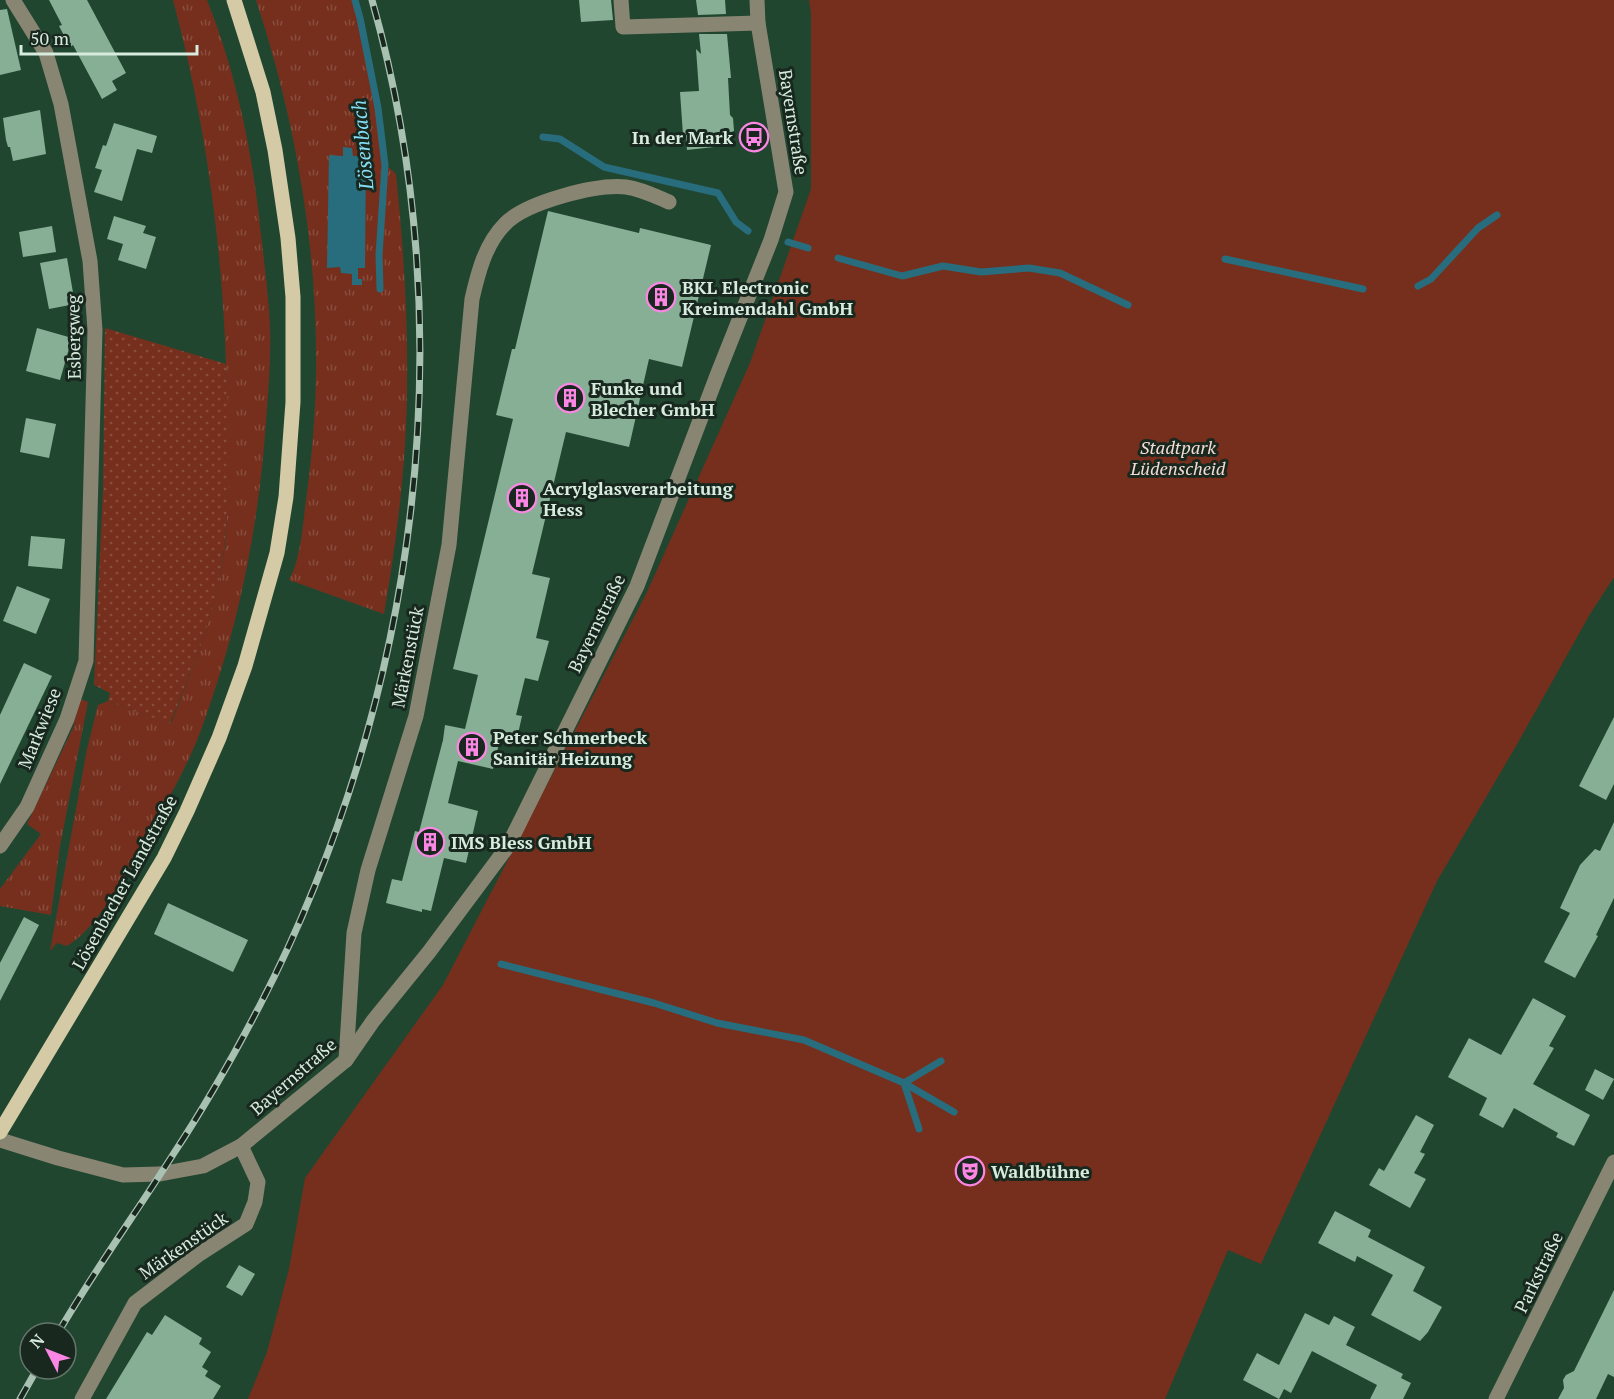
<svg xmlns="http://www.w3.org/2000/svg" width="1614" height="1399" font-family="'PT Serif',serif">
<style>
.grass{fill:url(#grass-tufts)}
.park{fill:#762f1d}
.garden{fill:url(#garden-dots)}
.water{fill:#286d7d}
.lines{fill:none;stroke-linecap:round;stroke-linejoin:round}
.stream{stroke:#286d7d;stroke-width:7}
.building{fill:#87af95}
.minor{stroke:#898573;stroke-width:15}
.major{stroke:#d4cba6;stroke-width:15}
.rail-casing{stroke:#a8c1b1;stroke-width:7}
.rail{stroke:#18281e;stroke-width:4.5;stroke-dasharray:14;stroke-linecap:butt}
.labels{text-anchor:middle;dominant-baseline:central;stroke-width:6;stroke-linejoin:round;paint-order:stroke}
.street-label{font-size:18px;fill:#d7ecde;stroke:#18281e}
.poi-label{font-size:18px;font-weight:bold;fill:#d7ecde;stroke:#18281e;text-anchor:start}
.park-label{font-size:18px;font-style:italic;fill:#f5dcd5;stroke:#18281e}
.water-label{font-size:20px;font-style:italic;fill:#86def4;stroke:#18281e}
</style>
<defs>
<pattern id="grass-tufts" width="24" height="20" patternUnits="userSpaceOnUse" patternTransform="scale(1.5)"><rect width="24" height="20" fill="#762f1d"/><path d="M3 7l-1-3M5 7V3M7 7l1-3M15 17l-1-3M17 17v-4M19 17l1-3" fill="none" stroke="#894d3d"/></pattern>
<pattern id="garden-dots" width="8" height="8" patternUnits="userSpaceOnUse" patternTransform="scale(1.5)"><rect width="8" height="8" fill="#762f1d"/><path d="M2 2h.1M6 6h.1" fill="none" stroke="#894d3d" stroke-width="1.8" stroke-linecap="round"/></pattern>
</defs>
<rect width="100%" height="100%" fill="#214630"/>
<g class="grass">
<path d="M173,0H207C237,75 253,155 261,235C264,260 267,285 269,310C272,346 269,384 266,421C259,526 238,630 201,730C188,765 168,800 149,833C131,865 99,928 67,946L57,943L50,951L87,749L98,705L108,701L171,724C191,670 215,616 223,559C229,519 227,477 227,437C228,289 211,142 173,0Z"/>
<path d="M256,0H355C372,53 379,109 385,164L396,174C403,243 408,313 407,383C407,460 397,538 384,614L289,580C302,557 303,519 307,492C330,327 308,158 256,0Z"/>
<path d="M80,699L88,702L60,846L51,915L0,906V889L41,834L27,824L73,728Z"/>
</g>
<path class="park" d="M809,0H1614V577L1590,614L1516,746L1437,881L1261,1264L1228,1250L1165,1399H248L267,1352L289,1269L305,1178L443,985L647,592L750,363L811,189V13Z"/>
<path class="garden" d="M105,328L226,364C229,428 231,494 223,557C216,615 191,670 170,724L108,701L110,693L94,685L103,491Z"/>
<path class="water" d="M343,147L352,148L353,156H366L365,268H358V279H362V285H352V274L341,273L340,267L327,268L329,155L343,156Z"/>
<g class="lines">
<g class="stream">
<path d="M355,0L360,18L378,108L385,165L379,255L380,289"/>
<path d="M543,137L560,139L604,167L718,193L736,222L748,231"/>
<path d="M788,242L808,248"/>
<path d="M838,258L902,276L943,266L981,272L1029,268L1060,273L1128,305"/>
<path d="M1225,259L1363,289"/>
<path d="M1418,286L1431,279L1478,228L1497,215"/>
<path d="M501,964L654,1003L717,1023L804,1040L904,1083L954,1112"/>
<path d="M919,1129L904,1083L941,1061"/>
</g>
</g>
<g class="building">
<path d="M49,0H87L126,73L112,81L117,90L102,99L73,45L70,47L59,26L62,25Z"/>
<path d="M579,0H611L613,20L581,22Z"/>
<path d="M696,0H725L726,14L698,15Z"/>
<path d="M7,9L21,70L0,75V10Z"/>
<path d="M699,34H727L731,78H728L730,115L733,118L734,131L731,132L732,145L687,150L686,134L683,135L680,92L699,91L696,49L701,54Z"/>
<path d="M40,110L46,154L13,161L10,147H8L6,140L3,118Z"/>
<path d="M114,123L157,136L152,153L137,149L122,201L94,192L102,170L95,168L103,145L106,146Z"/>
<path d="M548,211L639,233L640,228L711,245L682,367L649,359L629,447L566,432L532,574L550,578L536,638L549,641L538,681L525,678L516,715L522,716L516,743L500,739L493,769L458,761L448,803L478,811L466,863L444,858L431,911L422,909V912L386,903L392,879L402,881L415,831L419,832L443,740L445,725L465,729L478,675L453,669L513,419L496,415L512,349H515Z"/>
<path d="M114,216L146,226L143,233L156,237L146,269L118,260L123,244L107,239Z"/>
<path d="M52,226L56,252L23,257L19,232Z"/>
<path d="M67,258L75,304L49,309L40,263Z"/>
<path d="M37,328L72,338L60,380L26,371Z"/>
<path d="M26,418L56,424L49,458L20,452Z"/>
<path d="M31,536L65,539L62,569L28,566Z"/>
<path d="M17,586L50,599L36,634L3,621Z"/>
<path d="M24,663L52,676L0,784V715Z"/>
<path d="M1614,717V784L1606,800L1579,786Z"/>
<path d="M1614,822V898L1596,935L1598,936L1575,978L1544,962L1570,913L1560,908L1580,865L1595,849L1600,851Z"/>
<path d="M168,903L248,940L233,972L154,934Z"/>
<path d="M24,917L39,925L0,1001V963Z"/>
<path d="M1533,998L1566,1016L1549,1046L1554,1048L1533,1084L1590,1115L1574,1146L1556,1137L1558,1133L1514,1108L1503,1128L1479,1115L1487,1098L1448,1077L1469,1038L1501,1055Z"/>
<path d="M1595,1069L1614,1079L1603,1100L1585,1090Z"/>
<path d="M1416,1115L1434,1125L1420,1152L1425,1154L1414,1173L1426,1179L1410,1208L1369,1185L1379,1168L1384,1171Z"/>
<path d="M1335,1211L1371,1230L1368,1237L1425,1267L1413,1291L1442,1307L1428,1332L1420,1341L1371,1315L1393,1275L1357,1256L1355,1262L1318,1243Z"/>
<path d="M239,1265L255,1274L242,1296L226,1287Z"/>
<path d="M1614,1290V1377L1608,1374L1596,1399H1558L1564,1388L1563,1380L1566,1375L1574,1371Z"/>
<path d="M1305,1313L1329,1325L1334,1316L1355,1327L1346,1345L1403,1374L1401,1378L1411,1383L1403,1399H1370L1377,1385L1312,1351L1291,1393L1284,1389L1279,1399L1243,1380L1257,1353L1279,1365Z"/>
<path d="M165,1315L202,1338L199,1344L211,1352L202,1367L208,1371L205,1376L221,1386L213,1399H106L147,1332L152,1335Z"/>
</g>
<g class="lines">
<g class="minor">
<path d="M621,0L623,27L758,23"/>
<path d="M0,846L27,807L67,719L86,661L95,330L90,261L61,104L46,53L13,0"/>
<path d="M346,1060L354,933L368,870L416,716L449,545L472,299C478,273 485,244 505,224C526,202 596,184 626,187C641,189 655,196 669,202"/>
<path d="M0,1140L58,1158L123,1175L160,1174L203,1166L241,1146L346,1060L373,1021L429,952L508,846L637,586L718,373L771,240L786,192L758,23L757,0"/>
<path d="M82,1399L135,1303L198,1255L246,1224L255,1202L258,1182L241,1146"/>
<path d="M1496,1399L1614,1162"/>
</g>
<path class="major" d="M0,1132L164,858L187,811L219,738L245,666L277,553L286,497L293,402V297L288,238L275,150L263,92L234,0"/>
<g class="rail-casing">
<g id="rail">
<path d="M58,1333C94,1271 136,1213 174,1153C205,1106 234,1055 260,1005C418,699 466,333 372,0"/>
<path d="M20,1399L37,1369"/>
</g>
</g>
<use href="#rail" class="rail"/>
</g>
<defs>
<g id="bus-ring" transform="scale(1.5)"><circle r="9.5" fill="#18281e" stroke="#fc86e4" stroke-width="1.5"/><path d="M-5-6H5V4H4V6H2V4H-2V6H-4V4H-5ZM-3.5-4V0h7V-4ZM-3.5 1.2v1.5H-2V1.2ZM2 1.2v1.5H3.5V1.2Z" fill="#fc86e4"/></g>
<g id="building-ring" transform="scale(1.5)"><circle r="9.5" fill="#18281e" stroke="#fc86e4" stroke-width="1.5"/><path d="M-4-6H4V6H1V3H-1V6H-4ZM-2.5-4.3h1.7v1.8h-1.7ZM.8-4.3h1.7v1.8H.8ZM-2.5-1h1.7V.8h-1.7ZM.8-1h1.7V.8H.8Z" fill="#fc86e4"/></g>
<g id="theatre-ring" transform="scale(1.5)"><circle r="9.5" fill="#18281e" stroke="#fc86e4" stroke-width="1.5"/><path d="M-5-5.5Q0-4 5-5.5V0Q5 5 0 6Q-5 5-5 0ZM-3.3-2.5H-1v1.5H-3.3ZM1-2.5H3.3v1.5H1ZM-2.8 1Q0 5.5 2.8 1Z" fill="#fc86e4"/></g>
</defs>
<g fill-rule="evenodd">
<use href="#bus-ring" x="754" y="137"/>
<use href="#building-ring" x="661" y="297"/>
<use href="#building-ring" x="570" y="398"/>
<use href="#building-ring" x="522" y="498"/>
<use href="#building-ring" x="472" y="747"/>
<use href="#building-ring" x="430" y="842"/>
<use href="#theatre-ring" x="970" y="1171"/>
</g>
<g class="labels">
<g class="street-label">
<text transform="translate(794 122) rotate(81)">Bayernstraße</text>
<text transform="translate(73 337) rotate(-91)">Esbergweg</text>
<text transform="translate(596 623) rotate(-64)">Bayernstraße</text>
<text transform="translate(407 657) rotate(-79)">Märkenstück</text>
<text transform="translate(39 728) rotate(-68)">Markwiese</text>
<text transform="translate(124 882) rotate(-61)">Lösenbacher Landstraße</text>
<text transform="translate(293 1076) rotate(-41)">Bayernstraße</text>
<text transform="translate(183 1245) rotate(-35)">Märkenstück</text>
<text transform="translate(1538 1272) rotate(-64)">Parkstraße</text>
</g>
<g class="poi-label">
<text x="733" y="137" text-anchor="end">In der Mark</text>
<text x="682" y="287">BKL Electronic<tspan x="682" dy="21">Kreimendahl GmbH</tspan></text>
<text x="591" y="388">Funke und<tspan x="591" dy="21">Blecher GmbH</tspan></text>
<text x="543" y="488">Acrylglasverarbeitung<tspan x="543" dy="21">Hess</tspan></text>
<text x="493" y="737">Peter Schmerbeck<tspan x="493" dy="21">Sanitär Heizung</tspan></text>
<text x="451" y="842">IMS Bless GmbH</text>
<text x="991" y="1171">Waldbühne</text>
</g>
<g class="park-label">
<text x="1178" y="447">Stadtpark<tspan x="1178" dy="21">Lüdenscheid</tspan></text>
</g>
<g class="water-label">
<text transform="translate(362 145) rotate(-95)">Lösenbach</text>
</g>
</g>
<g transform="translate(48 1351) rotate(312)"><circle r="28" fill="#18281e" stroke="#64766b" stroke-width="1.5"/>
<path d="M0-4.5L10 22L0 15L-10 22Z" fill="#fc86e4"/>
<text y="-9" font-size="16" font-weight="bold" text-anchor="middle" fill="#d7ecde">N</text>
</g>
<path d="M21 45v9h176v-9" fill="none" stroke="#d7ecde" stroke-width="3"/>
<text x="30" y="45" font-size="18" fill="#d7ecde" stroke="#18281e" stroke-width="4.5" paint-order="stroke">50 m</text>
</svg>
